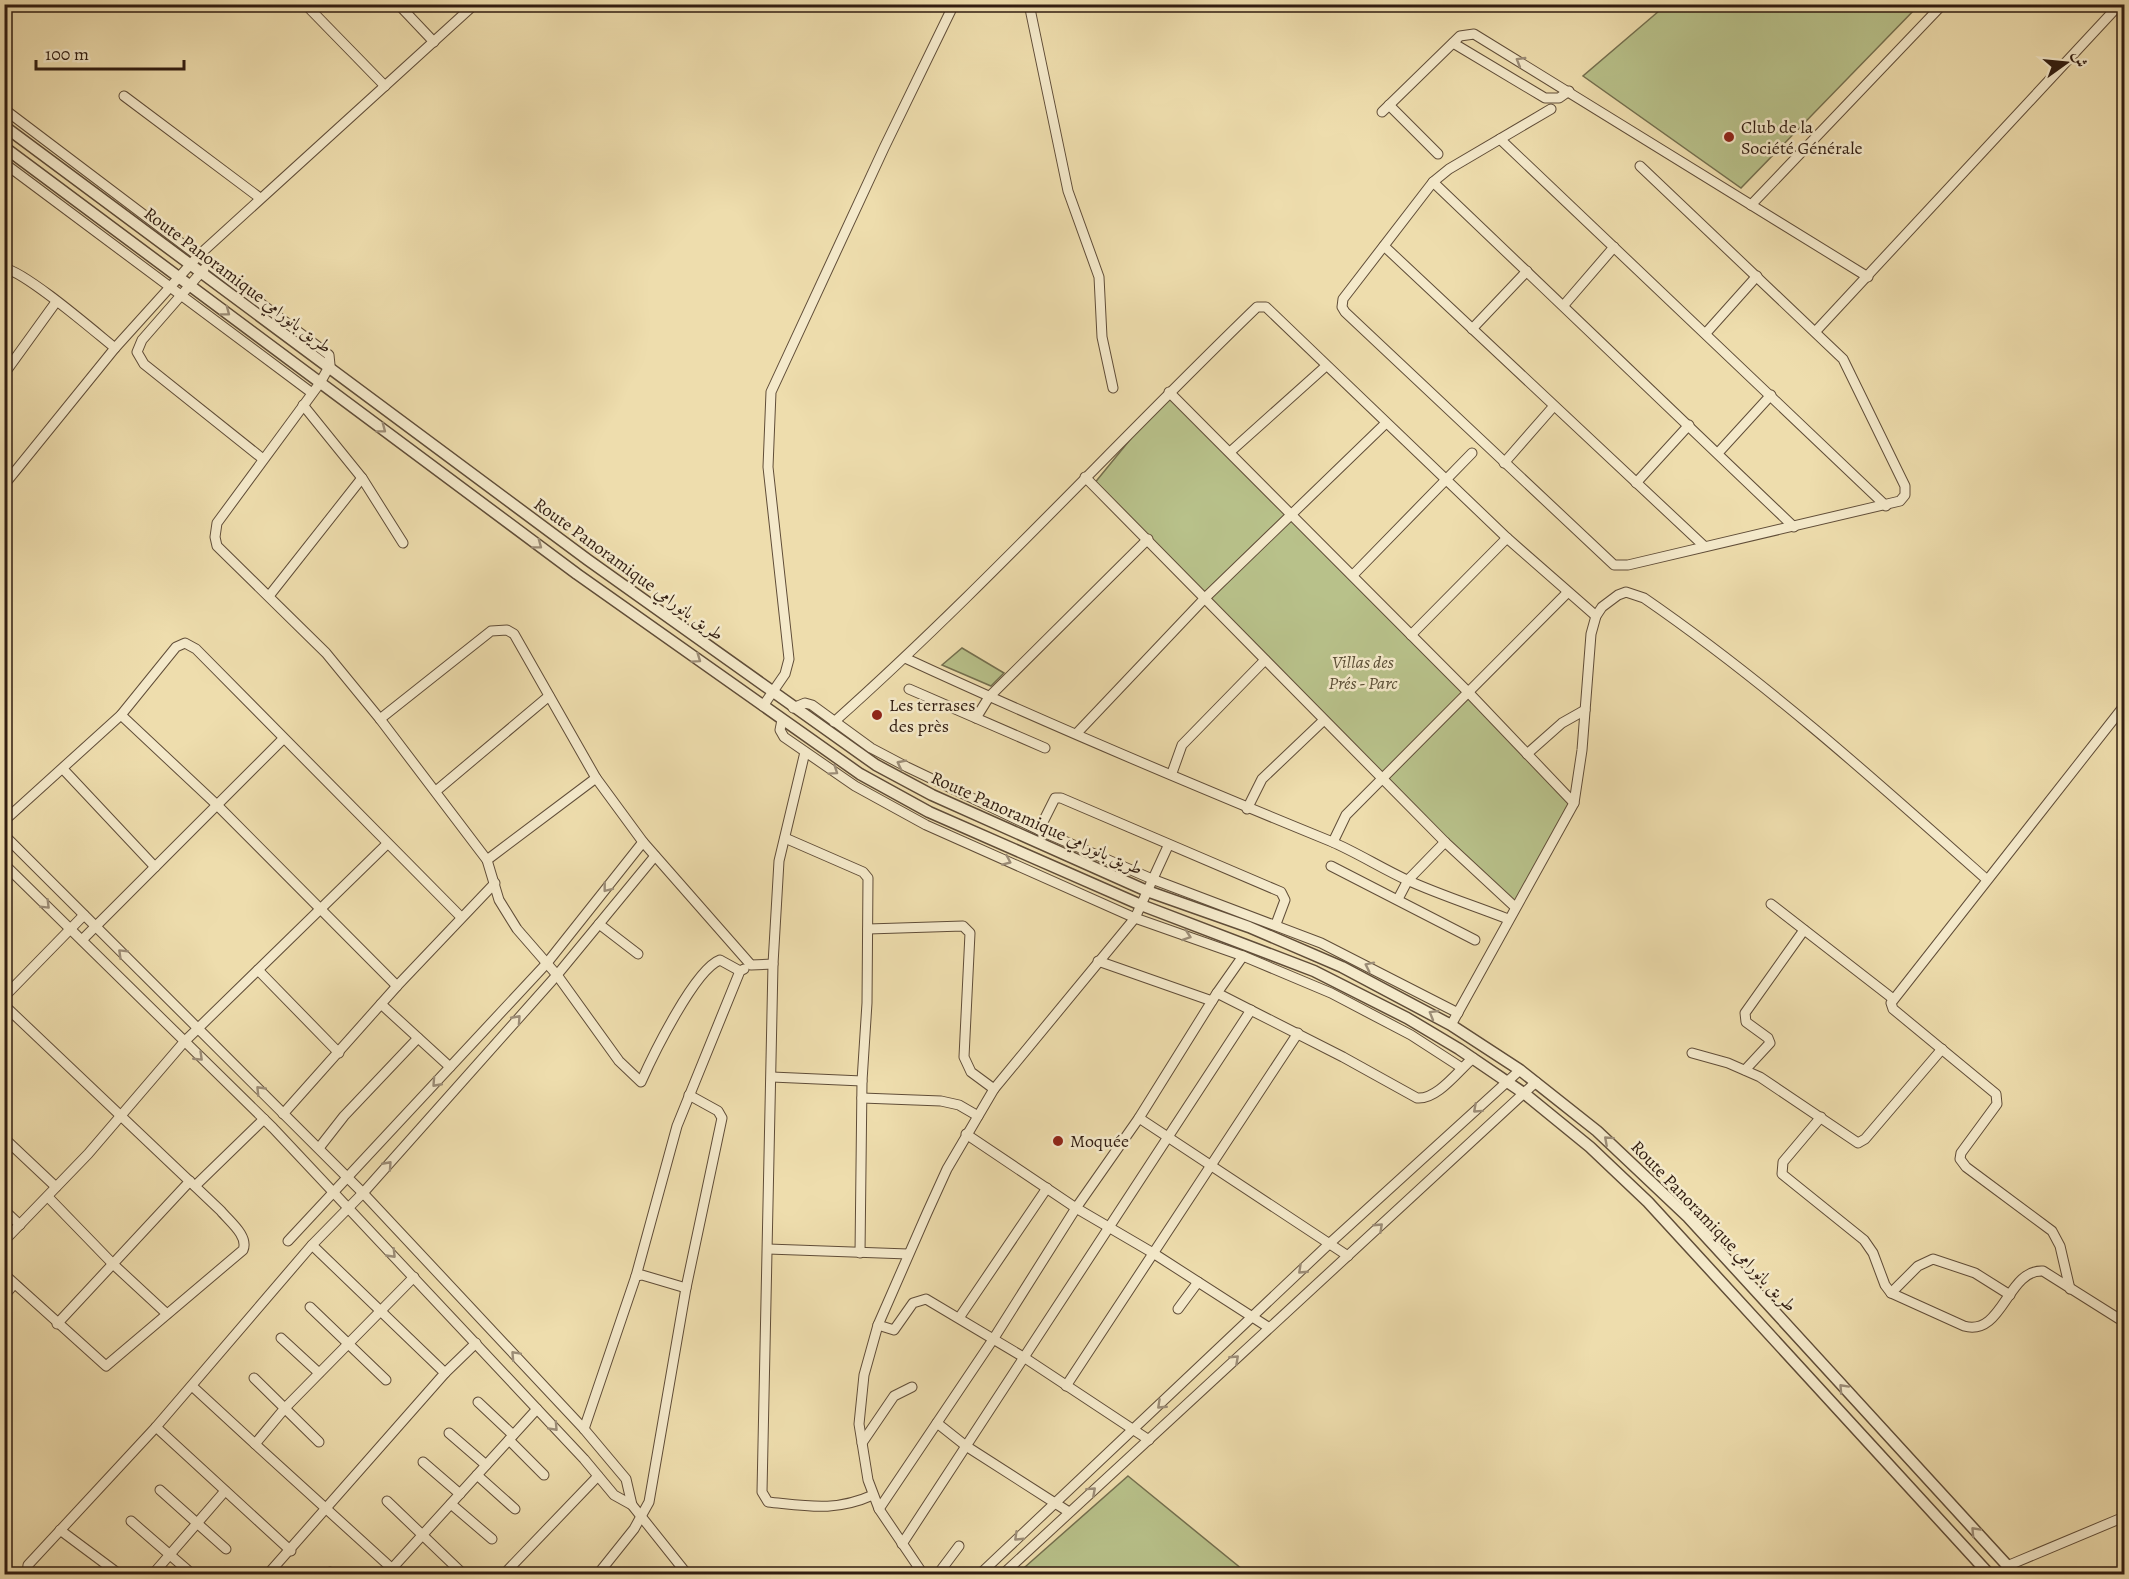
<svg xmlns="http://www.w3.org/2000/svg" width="2129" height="1579" font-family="Alegreya,Amiri,serif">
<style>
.green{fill:#b8c18a;stroke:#746f4e;stroke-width:1.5}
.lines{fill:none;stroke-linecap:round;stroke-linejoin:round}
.minor-casing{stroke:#604d38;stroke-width:11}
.tertiary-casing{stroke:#604d38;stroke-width:13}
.minor{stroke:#f4e9ca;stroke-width:9}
.tertiary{stroke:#f4e9ca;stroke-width:10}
.oneway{stroke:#9c8d77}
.poi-dot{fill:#8f2418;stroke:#f4e9ca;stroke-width:2}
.labels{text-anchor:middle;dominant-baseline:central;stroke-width:5;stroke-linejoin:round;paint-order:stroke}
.poi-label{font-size:18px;fill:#311d11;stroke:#f4e9ca;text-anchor:start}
.street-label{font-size:18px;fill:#311d11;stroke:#f4e9ca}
.park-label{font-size:18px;font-style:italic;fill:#5a4e35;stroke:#f4e9ca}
</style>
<rect width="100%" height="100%" fill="#eeddad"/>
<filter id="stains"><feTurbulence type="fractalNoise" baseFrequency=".00333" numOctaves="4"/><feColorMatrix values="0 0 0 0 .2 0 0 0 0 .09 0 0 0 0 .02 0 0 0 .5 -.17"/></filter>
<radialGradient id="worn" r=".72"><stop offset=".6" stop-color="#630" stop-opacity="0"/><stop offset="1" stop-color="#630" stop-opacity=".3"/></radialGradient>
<g class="green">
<path d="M1666,5V4L1919,5L1741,188L1583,76Z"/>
<path d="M1169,392L1574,803L1515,907L1093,485Z"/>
<path d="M962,648L1004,673L991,686L942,665Z"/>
<path d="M1128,1476L1248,1574H1017Z"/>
</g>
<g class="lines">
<g class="minor-casing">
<g id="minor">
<path d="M305,4L385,86"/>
<path d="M398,4L434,42"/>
<path d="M1029,4L1068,191L1099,277L1102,337L1113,388"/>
<path d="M1453,43L1545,98H1559L1569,91"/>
<path d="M124,96L260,198"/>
<path d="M1389,105L1438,154"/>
<path d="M4,109L329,355L330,365L320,383L217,523L215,537L217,546L326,653L380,719L487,860L499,900L517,929L557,975L619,1061L641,1082C653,1055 695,969 720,960L740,971"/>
<path d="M1551,109L1449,169L1433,182L1343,299L1342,307L1345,312L1614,565H1628L1900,501L1905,495V486L1843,359L1640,166"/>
<path d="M1382,112L1460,36L1474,34L1868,277"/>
<path d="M1500,139L1886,506"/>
<path d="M4,163L312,393"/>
<path d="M1433,182L1794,527"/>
<path d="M1751,205L1943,4"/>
<path d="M1384,246L1704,546"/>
<path d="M4,268C27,273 94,331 115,348"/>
<path d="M204,269L142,340L137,352L144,364L263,459"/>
<path d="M1564,305L1614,247"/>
<path d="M1472,329L1527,271"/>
<path d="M1816,331L2120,4"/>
<path d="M1706,333L1757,276"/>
<path d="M4,374L56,302"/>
<path d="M1169,392L1469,693L1574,803"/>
<path d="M303,405L362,478L403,543"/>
<path d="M1230,452L1326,366"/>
<path d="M1718,453L1771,395"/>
<path d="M1504,463L1553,407"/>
<path d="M1085,477L1445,842L1515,907"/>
<path d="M1636,483L1689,425"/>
<path d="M4,485L115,348L199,255L475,4"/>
<path d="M1353,575L1472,453"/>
<path d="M269,596L362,478"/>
<path d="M1411,635L1507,538"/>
<path d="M905,658C1045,723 1188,783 1330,841C1356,852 1381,868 1407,880C1440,895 1475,906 1508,919"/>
<path d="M909,689L1045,748"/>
<path d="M763,706L785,674L789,659L768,467L771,392L884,148L954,4"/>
<path d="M793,708L805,703L812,705L871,748L907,767L1039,830L1152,879L1321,943L1458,1013"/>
<path d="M121,715L217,805L397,986"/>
<path d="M976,718L989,697L1148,539"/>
<path d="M380,719L491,631L507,630L514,634L596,778L643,842L751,965L773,964"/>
<path d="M782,720L780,730L784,737L855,786L926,825L1135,918L1243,956L1331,993L1411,1035L1462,1068"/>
<path d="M834,722C981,591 1115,444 1257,307H1266L1507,538L1596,616"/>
<path d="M1077,733L1205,598L1386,423"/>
<path d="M805,752L779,861L773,964L762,1492L768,1502C808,1506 835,1512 873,1495"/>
<path d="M1527,754L1562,723L1585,710"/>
<path d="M63,769L155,867"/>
<path d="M1172,773L1182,745L1265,660"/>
<path d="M436,791L549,696"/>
<path d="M1247,809L1262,779L1324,720"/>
<path d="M4,821L121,715L176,647L185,643L196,649L461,917"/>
<path d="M1039,830L1055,798H1061L1281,892L1285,900L1276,924"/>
<path d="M4,835L363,1193L584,1429L626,1479L632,1505"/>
<path d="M785,838L863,872L868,878L867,1003L862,1081L860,1253"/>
<path d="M1333,842L1346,815L1567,593"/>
<path d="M487,860L596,778"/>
<path d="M4,864L273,1128L584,1459L614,1495L632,1505L687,1574"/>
<path d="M1331,866L1475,940"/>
<path d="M1398,899L1408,880L1445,842"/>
<path d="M1771,904L1892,998"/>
<path d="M599,924L638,954"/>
<path d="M868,929L963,926L970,933L964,1057L971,1072L994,1089L947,1169L927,1213L878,1325L864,1375L859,1424L868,1480L879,1509L923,1574"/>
<path d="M82,940L283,739"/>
<path d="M1243,956L1217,993L1343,1057L1417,1098C1437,1100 1458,1071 1473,1058"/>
<path d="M1098,961L1212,1001"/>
<path d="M258,970L339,1053"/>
<path d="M4,997L84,915"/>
<path d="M381,1004L450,1067"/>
<path d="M4,1005L221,1211C229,1221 249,1236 243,1250L106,1366L4,1274"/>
<path d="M1451,1025L1574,803L1582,750L1591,634L1596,616L1602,607L1618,595L1626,592L1644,598C1766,682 1876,781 1986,879"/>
<path d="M1692,1053L1728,1063L1760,1077L1858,1143L1865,1139L1942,1049"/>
<path d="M1745,1070L1770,1043L1768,1038L1746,1022L1745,1013L1804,930"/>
<path d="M772,1077L862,1081"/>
<path d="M994,1089L1135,918L1168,846"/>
<path d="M862,1098L941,1101L959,1105L978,1116"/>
<path d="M283,1114L397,986L495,883"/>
<path d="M1821,1117L1783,1162L1782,1174L1864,1240L1873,1253L1885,1285L1891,1293L1964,1326C2003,1337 2007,1269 2043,1271L2124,1322"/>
<path d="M1139,1118L1348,1256"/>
<path d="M966,1134L1076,1208L1153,1253L1268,1327"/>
<path d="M4,1138L56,1187"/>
<path d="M319,1148L344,1116L418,1038"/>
<path d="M195,1186L264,1119"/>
<path d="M48,1197L113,1264L167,1314"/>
<path d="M4,1210L20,1225"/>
<path d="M4,1241L88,1154L184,1042L387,844"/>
<path d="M288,1241L547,963L643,842"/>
<path d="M768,1249L908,1254"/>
<path d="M636,1276L677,1126L740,971L744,969"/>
<path d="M2070,1289L2060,1246L2052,1231L1966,1167L1960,1159L1961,1153L1997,1104L1996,1094L1893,1009L1891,1003L2124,706"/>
<path d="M1891,1293L1918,1266L1933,1259L1975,1273L2010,1295"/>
<path d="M4,1296L14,1284"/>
<path d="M310,1307L386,1380"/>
<path d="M1178,1309L1198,1282"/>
<path d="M959,1318L1047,1188"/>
<path d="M57,1324L190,1181"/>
<path d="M878,1325L894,1330L913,1303L926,1299L1025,1358L1149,1440"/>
<path d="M281,1338L319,1373"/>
<path d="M445,1373L476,1343"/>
<path d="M254,1378L319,1442"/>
<path d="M192,1386L255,1444L285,1408L414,1277"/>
<path d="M1066,1386L1298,1033"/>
<path d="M478,1402L513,1435"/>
<path d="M937,1423L966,1446L1069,1512"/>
<path d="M156,1427L291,1551"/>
<path d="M584,1429L636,1276L642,1275L686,1288"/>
<path d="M449,1433L486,1465"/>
<path d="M509,1440L544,1475"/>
<path d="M862,1443L894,1396L912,1387"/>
<path d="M255,1444L398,1574"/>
<path d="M423,1462L460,1494"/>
<path d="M477,1475L515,1509"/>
<path d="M160,1490L226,1549"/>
<path d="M387,1501L460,1571"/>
<path d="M451,1504L492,1539"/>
<path d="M879,1509L994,1338L1076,1208L1139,1118L1217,993"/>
<path d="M131,1521L192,1574"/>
<path d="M60,1530L119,1574"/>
<path d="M902,1544L1251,1010"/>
<path d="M2007,1566L2124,1517"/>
<path d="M330,1572L332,1574"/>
<path d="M27,1574L28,1565L156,1427L312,1245L363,1193L557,975L655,856"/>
<path d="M153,1574L225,1491"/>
<path d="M268,1574L445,1373L312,1245"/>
<path d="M387,1574L537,1409"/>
<path d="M504,1574L598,1476"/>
<path d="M598,1574L634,1529L649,1502L686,1288L722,1118L718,1111L689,1095"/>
<path d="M938,1574L959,1546"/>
<path d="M980,1574L1330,1243L1520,1070"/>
<path d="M1003,1574L1536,1082"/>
</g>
</g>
<g class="tertiary-casing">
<g id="tertiary">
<path d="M4,126L588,560L876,765L932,795L1147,891L1249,927L1342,967L1451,1025L1520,1070L1597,1131L1688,1217L2015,1574"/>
<path d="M4,147L577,574L860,774L929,812L1141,905L1314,971L1407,1018L1459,1049L1525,1094L1590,1147L1648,1202L1989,1574"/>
</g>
</g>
<use href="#minor" class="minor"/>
<use href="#tertiary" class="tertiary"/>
</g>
<defs><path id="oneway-chevron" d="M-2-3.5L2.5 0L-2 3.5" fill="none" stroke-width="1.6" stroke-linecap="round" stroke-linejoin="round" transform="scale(1.5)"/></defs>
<g class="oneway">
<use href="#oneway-chevron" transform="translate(1520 61) rotate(-149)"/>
<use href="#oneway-chevron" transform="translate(226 312) rotate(37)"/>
<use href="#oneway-chevron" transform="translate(382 429) rotate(37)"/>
<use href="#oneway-chevron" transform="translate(538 545) rotate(37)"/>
<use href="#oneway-chevron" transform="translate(697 659) rotate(35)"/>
<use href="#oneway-chevron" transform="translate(901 764) rotate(-153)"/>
<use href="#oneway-chevron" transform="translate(834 771) rotate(34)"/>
<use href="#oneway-chevron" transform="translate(1007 861) rotate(24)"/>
<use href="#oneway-chevron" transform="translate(607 888) rotate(128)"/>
<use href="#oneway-chevron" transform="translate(46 905) rotate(45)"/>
<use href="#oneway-chevron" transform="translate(1187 936) rotate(19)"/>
<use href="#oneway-chevron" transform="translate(122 953) rotate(-136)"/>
<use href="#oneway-chevron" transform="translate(1369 966) rotate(-154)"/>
<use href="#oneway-chevron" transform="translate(1433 1014) rotate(-150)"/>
<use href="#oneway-chevron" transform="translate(517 1019) rotate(-48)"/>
<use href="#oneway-chevron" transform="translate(199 1057) rotate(44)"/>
<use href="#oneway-chevron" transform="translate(436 1083) rotate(132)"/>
<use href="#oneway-chevron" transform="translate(260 1090) rotate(-134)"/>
<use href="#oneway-chevron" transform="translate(1477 1109) rotate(138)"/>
<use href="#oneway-chevron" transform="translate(1608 1140) rotate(-138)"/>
<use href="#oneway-chevron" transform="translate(388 1165) rotate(-48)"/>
<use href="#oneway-chevron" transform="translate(1379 1227) rotate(-43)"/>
<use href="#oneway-chevron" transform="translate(392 1254) rotate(46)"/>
<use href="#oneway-chevron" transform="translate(1302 1270) rotate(137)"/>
<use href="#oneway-chevron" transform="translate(515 1355) rotate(-133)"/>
<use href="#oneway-chevron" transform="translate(1235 1359) rotate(-43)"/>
<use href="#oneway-chevron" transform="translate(1843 1388) rotate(-133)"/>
<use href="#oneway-chevron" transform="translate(1161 1405) rotate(137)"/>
<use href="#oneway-chevron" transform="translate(554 1427) rotate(47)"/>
<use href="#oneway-chevron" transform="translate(1092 1491) rotate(-42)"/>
<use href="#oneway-chevron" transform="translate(1975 1531) rotate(-133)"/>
<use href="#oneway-chevron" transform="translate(1018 1537) rotate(136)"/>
</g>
<g class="poi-dot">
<circle cx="1729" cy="137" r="6"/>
<circle cx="877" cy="715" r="6"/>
<circle cx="1058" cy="1141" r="6"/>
</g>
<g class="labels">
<g class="poi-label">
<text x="1741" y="127">Club de la<tspan x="1741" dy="21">Société Générale</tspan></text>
<text x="889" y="705">Les terrases<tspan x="889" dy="21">des près</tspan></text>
<text x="1070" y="1141">Moquée</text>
</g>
<g class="street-label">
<text transform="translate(238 280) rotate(37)">Route Panoramique طريق بانورامي</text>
<text transform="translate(629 569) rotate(36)">Route Panoramique طريق بانورامي</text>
<text transform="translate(1037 823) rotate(24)">Route Panoramique طريق بانورامي</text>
<text transform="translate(1714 1226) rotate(46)">Route Panoramique طريق بانورامي</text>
</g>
<g class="park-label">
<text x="1363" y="662">Villas des<tspan x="1363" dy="21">Prés - Parc</tspan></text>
</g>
</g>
<rect width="2129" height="1579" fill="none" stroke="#eeddad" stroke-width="24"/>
<rect x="6" y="6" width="2117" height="1567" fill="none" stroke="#311d11" stroke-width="3"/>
<rect x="12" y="12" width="2105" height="1555" fill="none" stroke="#311d11" stroke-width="1.5"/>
<g transform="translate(2066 63) rotate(75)" stroke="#f4e9ca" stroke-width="4.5" paint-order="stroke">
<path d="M0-4.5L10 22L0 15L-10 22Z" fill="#311d11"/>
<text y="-9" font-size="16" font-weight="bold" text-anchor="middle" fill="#311d11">ش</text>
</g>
<path d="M36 60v9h148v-9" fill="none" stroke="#311d11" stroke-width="3"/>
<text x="45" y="60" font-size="18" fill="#311d11" stroke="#f4e9ca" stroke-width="4.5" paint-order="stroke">100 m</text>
<rect width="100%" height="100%" filter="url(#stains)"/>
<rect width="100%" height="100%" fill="url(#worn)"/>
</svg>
